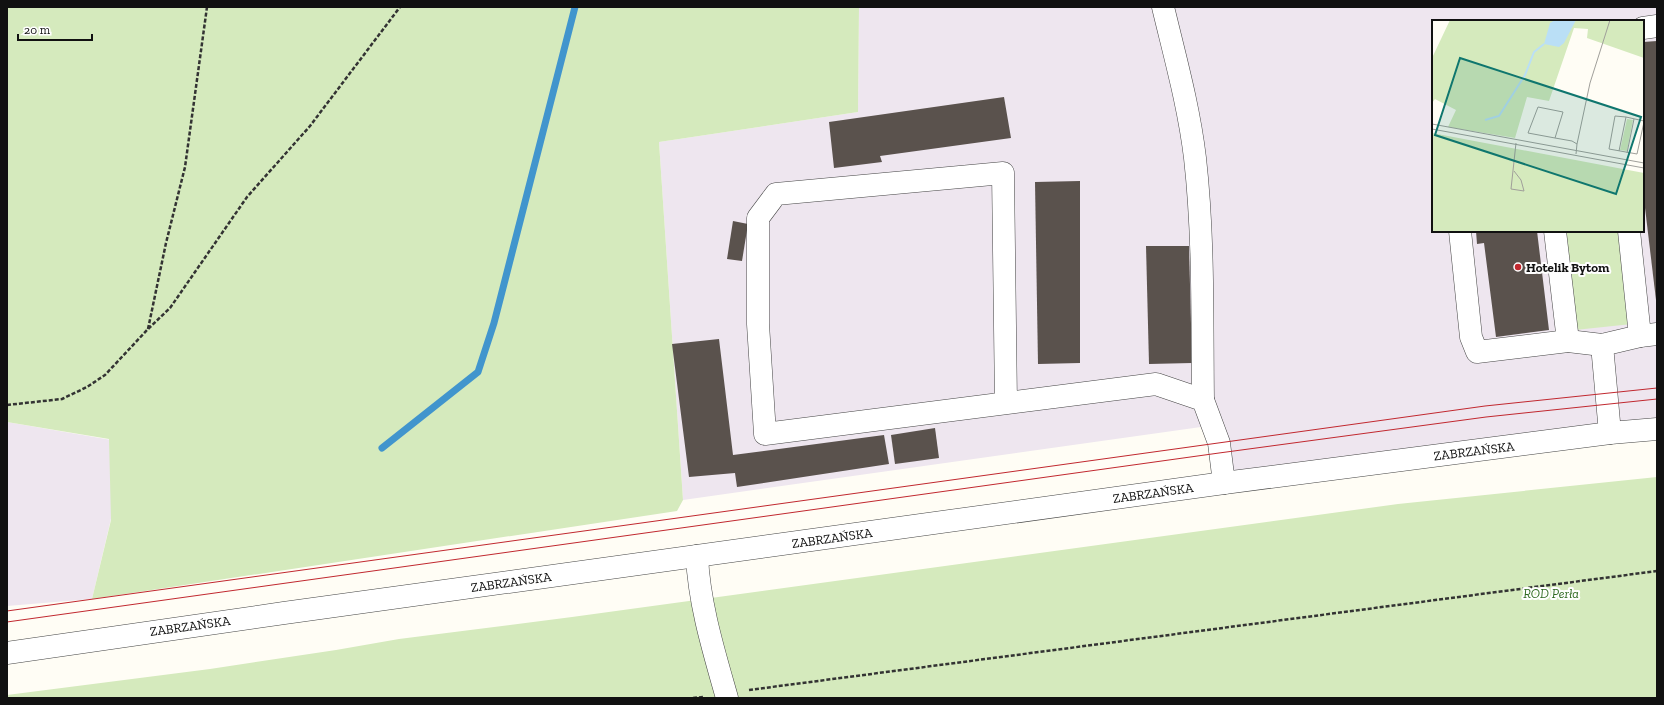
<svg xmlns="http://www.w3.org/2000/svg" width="1664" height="705" font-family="'Zilla Slab',serif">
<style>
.industrial{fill:#eee6ef;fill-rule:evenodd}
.green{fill:#d5eabd}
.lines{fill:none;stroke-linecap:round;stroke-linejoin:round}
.stream{stroke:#4195cd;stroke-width:7}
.building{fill:#5a524d}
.minor-casing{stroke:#444;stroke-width:23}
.path{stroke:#333;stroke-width:2.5;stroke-dasharray:4 2;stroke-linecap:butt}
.minor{stroke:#fff;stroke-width:22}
.tram{stroke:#c1282f;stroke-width:1}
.poi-dot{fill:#c1282f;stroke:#fff;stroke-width:1.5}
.labels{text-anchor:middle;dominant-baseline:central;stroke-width:4;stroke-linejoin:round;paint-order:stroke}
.poi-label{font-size:13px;font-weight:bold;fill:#111;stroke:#fff;text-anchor:start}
.street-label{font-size:13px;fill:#111;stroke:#fff}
.park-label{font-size:13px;font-style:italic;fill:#2f6a20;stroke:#fff}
.inset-river{fill:none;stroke:#badff6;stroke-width:2}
.inset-road{fill:none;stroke:#a09f9a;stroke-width:1}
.view{fill:#0f766e;fill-opacity:0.15;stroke:#0f766e;stroke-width:2}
.inset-edge{fill:none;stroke:#111;stroke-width:2}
</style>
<rect width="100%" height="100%" fill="#fffdf5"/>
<g class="industrial">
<path d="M859,7H1657V429L1224,483L1201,427L683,500L659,142L858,112ZM1433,21H1643V231H1433Z"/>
<path d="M7,422L129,443L92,599L7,606Z"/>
</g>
<g class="green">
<path d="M7,7H859L858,112L659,142L683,500L677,511L92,599L111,520L109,439L7,422Z"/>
<path d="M1565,231H1621L1632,324L1575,330Z"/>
<path d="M1657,477V698H7V695L210,669L336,650L399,639L572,617L1398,504Z"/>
</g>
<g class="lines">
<path class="stream" d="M382,448L478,372L494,323L575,7"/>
</g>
<g class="building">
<path d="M1657,41V300H1656L1643,191V42Z"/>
<path d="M1004,97L1011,138L880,156L882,162L834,168L829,122Z"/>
<path d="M1080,181V363L1038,364L1035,182Z"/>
<path d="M733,221L748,224L742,261L727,259Z"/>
<path d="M1476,231H1537L1549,330L1496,337L1484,243L1477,244Z"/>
<path d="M1146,246H1189L1192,363L1149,364Z"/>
<path d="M719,339L733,455L884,435L889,464L737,487L735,473L689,477L672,344Z"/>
<path d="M935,428L939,458L895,464L891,435Z"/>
</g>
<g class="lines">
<g class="minor-casing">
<g id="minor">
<path d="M1163,7C1175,57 1189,107 1195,158C1204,238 1202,320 1203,400"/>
<path d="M1643,28L1657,26"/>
<path d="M1460,231L1471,337L1477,352L1568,341L1602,345L1640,336L1657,334"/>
<path d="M1555,231L1568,341"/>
<path d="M1629,231L1640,336"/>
<path d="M1602,345L1610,433"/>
<path d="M1006,403L1003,173L776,194L758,218V324L765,434L1156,384L1203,400L1219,443L1224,483"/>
<path d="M697,556C699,604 714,652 727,698"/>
<path d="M7,653L284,613L1224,483L1610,433L1657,429"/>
</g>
</g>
<g class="path">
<path d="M148,329L166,243L185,167L207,7"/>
<path d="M7,405L62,399L87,387L105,375L148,329L170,308L247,197L310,126L400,7"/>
<path d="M749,690L1657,571"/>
<path d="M693,698L703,697"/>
</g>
<use href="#minor" class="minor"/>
<g class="tram">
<path d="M7,611L1485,406L1657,388"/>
<path d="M7,622L1219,453L1486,417L1657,399"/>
</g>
</g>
<circle class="poi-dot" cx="1518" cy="267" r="4"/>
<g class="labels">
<g class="poi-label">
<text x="1526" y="267">Hotelik Bytom</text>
</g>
<g class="street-label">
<text transform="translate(1474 451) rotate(-7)">ZABRZAŃSKA</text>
<text transform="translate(1153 493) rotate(-8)">ZABRZAŃSKA</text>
<text transform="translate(832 538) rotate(-8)">ZABRZAŃSKA</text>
<text transform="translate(511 582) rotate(-8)">ZABRZAŃSKA</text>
<text transform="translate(190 626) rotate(-8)">ZABRZAŃSKA</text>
</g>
<g class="park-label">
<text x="1551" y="593">ROD Perła</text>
</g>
</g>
<g transform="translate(1432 20)">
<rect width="212" height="212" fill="#fffdf5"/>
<path d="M18,0H212V38L155,18L156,9L142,8L117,81L95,77L83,118L16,107L24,90L3,79L0,83V38ZM195,99L201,100L195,131L188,130ZM0,113L212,153V212H0Z" fill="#d5eabd"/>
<path d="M123,0H144L132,23L127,27L112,24L118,3Z" fill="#badff6"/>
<path class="inset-river" d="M53,100L67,96L93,55L102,32L112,24"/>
<path class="inset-road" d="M194,97L183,96L177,129L205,134L212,102M0,104L212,143M0,109L212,148M123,118L131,92L106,87L96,113L123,118L140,121L145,124L144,134M145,124L158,63L178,0M187,131L194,97L212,101M195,133L202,99M82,151L89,160L92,171L79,169L84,123"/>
<path class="view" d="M28,38L209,97L184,174L3,115Z"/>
<rect width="212" height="212" class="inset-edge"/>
</g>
<rect width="1664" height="705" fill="none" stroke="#111111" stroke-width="16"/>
<path d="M18 34v6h74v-6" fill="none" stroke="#111111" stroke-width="2"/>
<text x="24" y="34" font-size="12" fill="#111111" stroke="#ffffff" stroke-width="3" paint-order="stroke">20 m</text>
</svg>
